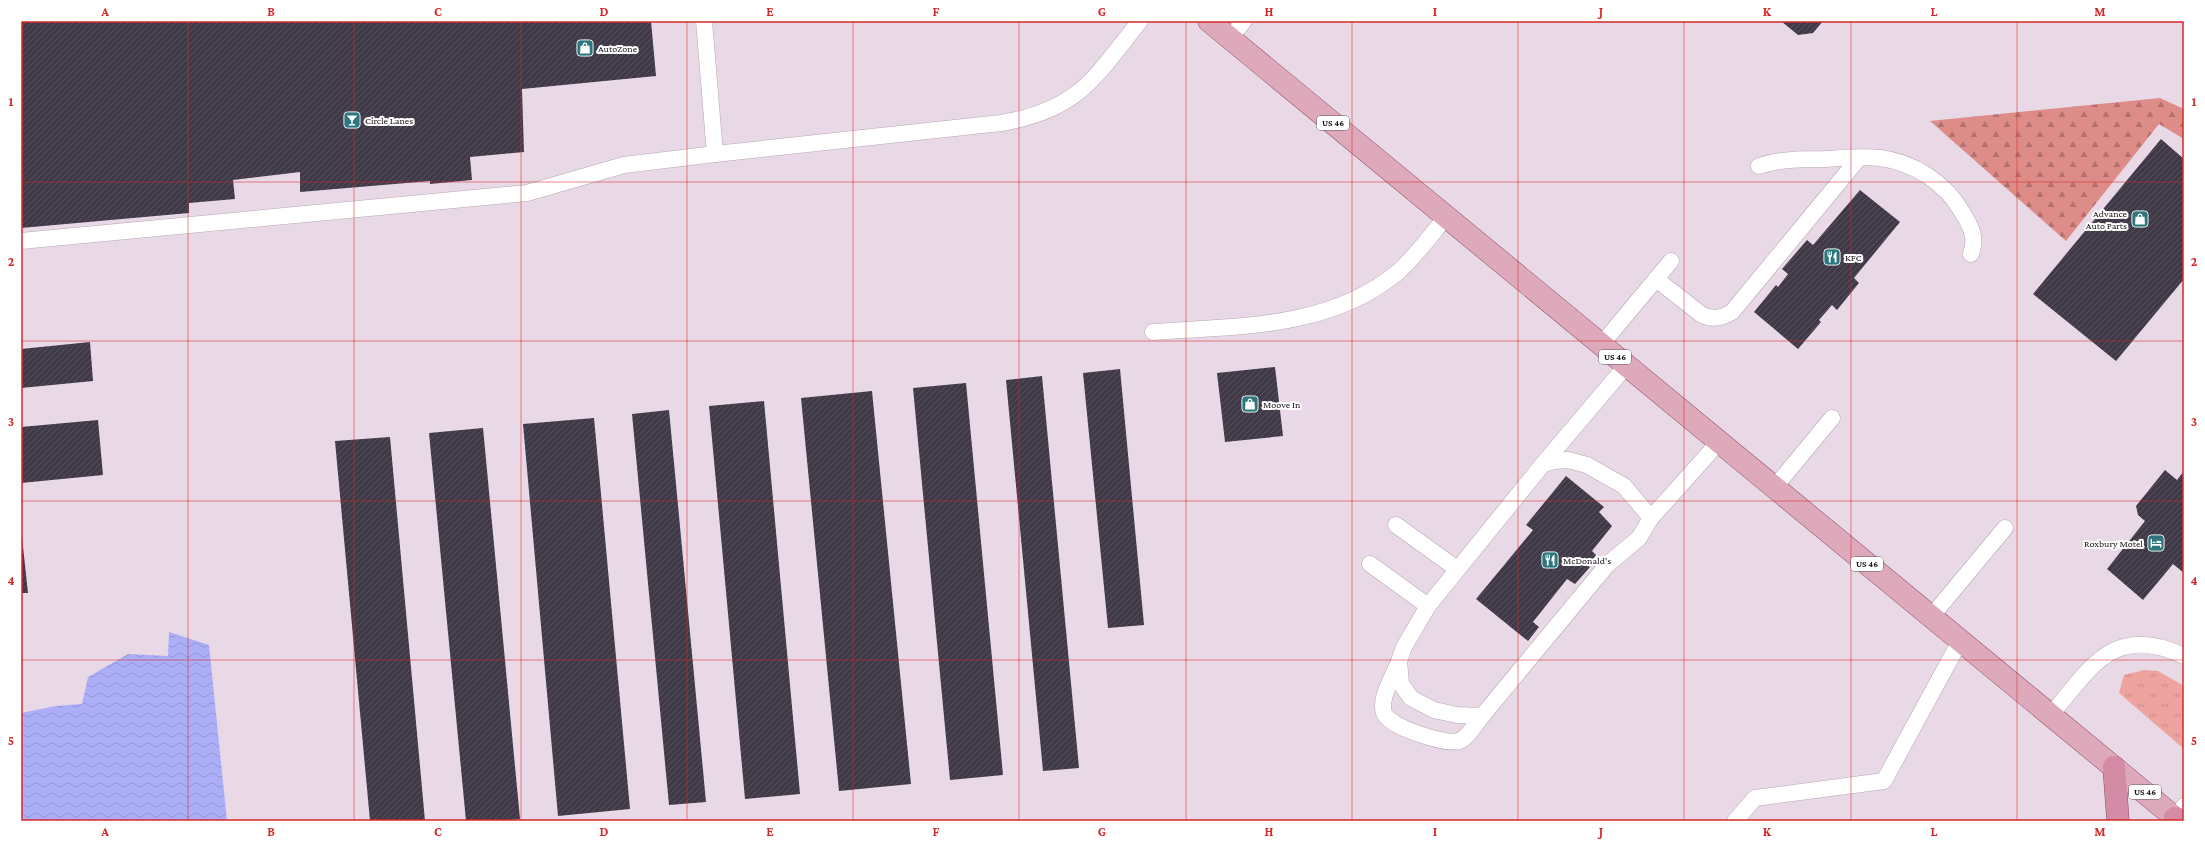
<svg xmlns="http://www.w3.org/2000/svg" width="2205" height="842" font-family="'Crimson Pro',serif">
<style>
.grass{fill:url(#grass-tufts)}
.forest{fill:url(#forest-firs)}
.water{fill:url(#water-waves)}
.building{fill:url(#building-hatch)}
.lines{fill:none;stroke-linecap:round;stroke-linejoin:round}
.service-casing{stroke:#b6a6b3;stroke-width:17}
.primary-casing{stroke:#8c4f66;stroke-width:23}
.trunk-casing{stroke:#8c4f66;stroke-width:23}
.service{stroke:#fff;stroke-width:16}
.primary{stroke:#dfa9bc;stroke-width:22}
.trunk{stroke:#d48ca6;stroke-width:22}
.grid{fill:none;stroke:#d62828;stroke-width:1;stroke-opacity:0.55}
.labels{text-anchor:middle;dominant-baseline:central;stroke-width:4;stroke-linejoin:round;paint-order:stroke}
.shield{fill:#fff;stroke:#5f5a5e;stroke-width:1}
.shield-label{font-size:9px;font-weight:bold;fill:#1a1419}
.poi-label{font-size:10px;fill:#1a1419;stroke:#fff;text-anchor:start}
.neatline{fill:none;stroke:#d62828;stroke-width:1.5}
.grid-label{font-size:13px;text-anchor:middle;font-weight:bold;fill:#d62828}
</style>
<defs>
<pattern id="grass-tufts" width="24" height="20" patternUnits="userSpaceOnUse"><rect width="24" height="20" fill="#eea39f"/><path d="M3 7l-1-3M5 7V3M7 7l1-3M15 17l-1-3M17 17v-4M19 17l1-3" fill="none" stroke="#cc8b88"/></pattern>
<pattern id="forest-firs" width="22" height="20" patternUnits="userSpaceOnUse"><rect width="22" height="20" fill="#de8c88"/><path d="M5 1l3.5 6h-7zM16 11l3.5 6h-7z" fill="#b3716e"/></pattern>
<pattern id="water-waves" width="16" height="10" patternUnits="userSpaceOnUse"><rect width="16" height="10" fill="#acaff7"/><path d="M0 5q4-4 8 0t8 0" fill="none" stroke="#9396d3"/></pattern>
<pattern id="building-hatch" width="6" height="6" patternUnits="userSpaceOnUse"><rect width="6" height="6" fill="#403947"/><path d="M-1 1l2-2M0 6l6-6M5 7l2-2" fill="none" stroke="#58525e"/></pattern>
</defs>
<rect width="100%" height="100%" fill="#e9d9e6"/>
<path class="grass" d="M2144,670L2158,671L2184,686V749L2119,693L2124,675Z"/>
<path class="forest" d="M2160,98L2184,109V139L2159,124L2066,241L1930,121Z"/>
<path class="water" d="M169,632L209,645L227,821H21V713L56,706L82,704L88,677L128,654L168,656Z"/>
<g class="building">
<path d="M21,21H651L656,76L522,89L524,152L470,157L472,180L430,184V181L300,192V172L233,180L235,199L189,203V213L21,228Z"/>
<path d="M1781,21H1823L1813,33L1798,35Z"/>
<path d="M2161,139L2184,159V279L2116,361L2033,294Z"/>
<path d="M1860,190L1900,222L1854,278L1859,283L1837,310L1832,305L1819,320L1821,322L1798,349L1754,312L1776,285L1778,287L1788,274L1782,269L1807,240L1813,245Z"/>
<path d="M90,342L93,381L21,388V349Z"/>
<path d="M1275,367L1283,436L1225,442L1217,373Z"/>
<path d="M1120,369L1144,625L1108,628L1083,373Z"/>
<path d="M1042,376L1079,768L1043,771L1006,380Z"/>
<path d="M966,383L1003,775L950,780L913,388Z"/>
<path d="M872,391L911,784L839,791L801,398Z"/>
<path d="M764,401L800,794L745,799L709,406Z"/>
<path d="M669,410L706,802L669,805L632,414Z"/>
<path d="M594,418L630,809L558,816L523,424Z"/>
<path d="M98,420L103,475L21,483V427Z"/>
<path d="M483,428L520,819L502,821H466L429,433Z"/>
<path d="M390,437L425,821H370L335,441Z"/>
<path d="M2165,470L2177,480L2184,471V573L2173,564L2143,600L2107,569L2145,521L2138,515L2136,506Z"/>
<path d="M1566,476L1604,507L1599,512L1612,526L1592,551L1596,555L1588,566L1590,567L1575,584L1567,579L1533,622L1539,627L1528,641L1476,599L1533,530L1526,525Z"/>
<path d="M21,528L28,593H21Z"/>
</g>
<g class="lines">
<g class="service-casing">
<g id="service">
<path d="M704,21L715,154L1001,123C1079,110 1094,78 1140,21"/>
<path d="M1230,38L1244,21"/>
<path d="M1759,166C1781,159 1802,159 1825,159C1843,158 1863,156 1880,158C1913,162 1946,183 1962,212C1971,226 1977,238 1971,254"/>
<path d="M21,241L527,193L624,165L715,154"/>
<path d="M1656,279L1702,315C1713,320 1722,318 1732,312L1859,158"/>
<path d="M1153,332C1236,326 1330,329 1398,272C1416,256 1431,235 1446,217"/>
<path d="M1601,345L1671,261"/>
<path d="M1626,366L1543,464L1428,606L1404,647L1399,661L1401,684L1411,698L1434,710L1457,715L1482,716L1608,564L1639,538L1651,518L1719,442"/>
<path d="M1543,464L1555,461L1568,460L1587,465L1624,486L1651,518"/>
<path d="M1774,488L1832,418"/>
<path d="M1396,525L1457,569"/>
<path d="M1370,564L1428,606"/>
<path d="M1931,617L2005,528"/>
<path d="M1397,666C1392,678 1379,700 1384,713C1389,727 1445,745 1459,741C1469,737 1476,723 1482,716"/>
<path d="M2051,715C2091,667 2114,623 2184,656"/>
<path d="M2175,818L2184,806"/>
<path d="M1735,821L1755,798L1884,781L1960,641"/>
</g>
</g>
<g class="primary-casing">
<path id="primary" d="M1209,21L2179,821"/>
</g>
<g class="trunk-casing">
<g id="trunk">
<path d="M2114,767L2118,821"/>
<path d="M2175,818L2184,821"/>
</g>
</g>
<use href="#service" class="service"/>
<use href="#primary" class="primary"/>
<use href="#trunk" class="trunk"/>
</g>
<path class="grid" d="M188,21V821M354,21V821M521,21V821M687,21V821M853,21V821M1019,21V821M1186,21V821M1352,21V821M1518,21V821M1684,21V821M1851,21V821M2017,21V821M21,182H2184M21,341H2184M21,501H2184M21,660H2184"/>
<defs>
<g id="shop-square" transform="scale(0.9)"><rect x="-9" y="-9" width="18" height="18" rx="4" fill="#2d767e" stroke="#fff"/><path d="M-5-2.5h2.3a2.7 3.5 0 0 1 5.4 0H5L5.5 6h-11ZM-1.5-2.5h3a1.5 2.3 0 0 0-3 0Z" fill="#fff"/></g>
<g id="bar-square" transform="scale(0.9)"><rect x="-9" y="-9" width="18" height="18" rx="4" fill="#2d767e" stroke="#fff"/><path d="M-6-5H6L.8 .8V4.5H3.5V6h-7V4.5H-.8V.8Z" fill="#fff"/></g>
<g id="restaurant-square" transform="scale(0.9)"><rect x="-9" y="-9" width="18" height="18" rx="4" fill="#2d767e" stroke="#fff"/><path d="M-5-6h1v4h1v-4h1v4h1v-4h1v5L-1.5 .5V6h-2V.5L-5-1ZM5-6V6H3V1.5H1.5Q1.5-4 5-6Z" fill="#fff"/></g>
<g id="hotel-square" transform="scale(0.9)"><rect x="-9" y="-9" width="18" height="18" rx="4" fill="#2d767e" stroke="#fff"/><path d="M-6-4.5h1.5V1H6V5H4.5V3h-9V5H-6ZM-4 0a1.8 1.8 0 1 1 3.6 0ZM.5 0V-2.5h3Q6-2.5 6 0Z" fill="#fff"/></g>
</defs>
<g fill-rule="evenodd">
<use href="#shop-square" x="585" y="48"/>
<use href="#bar-square" x="352" y="120"/>
<use href="#shop-square" x="2140" y="219"/>
<use href="#restaurant-square" x="1832" y="257"/>
<use href="#shop-square" x="1250" y="404"/>
<use href="#hotel-square" x="2156" y="543"/>
<use href="#restaurant-square" x="1550" y="560"/>
</g>
<g class="labels">
<g class="shield">
<rect x="1317" y="116" width="32" height="14" rx="3"/>
<rect x="1599" y="350" width="32" height="14" rx="3"/>
<rect x="1851" y="557" width="32" height="14" rx="3"/>
<rect x="2129" y="785" width="32" height="14" rx="3"/>
</g>
<g class="shield-label">
<text x="1333" y="123">US 46</text>
<text x="1615" y="357">US 46</text>
<text x="1867" y="564">US 46</text>
<text x="2145" y="792">US 46</text>
</g>
<g class="poi-label">
<text x="598" y="48">AutoZone</text>
<text x="365" y="120">Circle Lanes</text>
<text x="2127" y="213" text-anchor="end">Advance<tspan x="2127" dy="12">Auto Parts</tspan></text>
<text x="1845" y="257">KFC</text>
<text x="1263" y="404">Moove In</text>
<text x="2143" y="543" text-anchor="end">Roxbury Motel</text>
<text x="1563" y="560">McDonald's</text>
</g>
</g>
<rect width="2205" height="842" fill="none" stroke="#ffffff" stroke-width="44"/>
<rect x="22" y="22" width="2161" height="798" class="neatline"/>
<g class="grid-label">
<text x="105" y="16">A</text>
<text x="271" y="16">B</text>
<text x="438" y="16">C</text>
<text x="604" y="16">D</text>
<text x="770" y="16">E</text>
<text x="936" y="16">F</text>
<text x="1102" y="16">G</text>
<text x="1269" y="16">H</text>
<text x="1435" y="16">I</text>
<text x="1601" y="16">J</text>
<text x="1767" y="16">K</text>
<text x="1934" y="16">L</text>
<text x="2100" y="16">M</text>
<text x="11" y="106">1</text>
<text x="2194" y="106">1</text>
<text x="11" y="266">2</text>
<text x="2194" y="266">2</text>
<text x="11" y="426">3</text>
<text x="2194" y="426">3</text>
<text x="11" y="585">4</text>
<text x="2194" y="585">4</text>
<text x="11" y="745">5</text>
<text x="2194" y="745">5</text>
<text x="105" y="836">A</text>
<text x="271" y="836">B</text>
<text x="438" y="836">C</text>
<text x="604" y="836">D</text>
<text x="770" y="836">E</text>
<text x="936" y="836">F</text>
<text x="1102" y="836">G</text>
<text x="1269" y="836">H</text>
<text x="1435" y="836">I</text>
<text x="1601" y="836">J</text>
<text x="1767" y="836">K</text>
<text x="1934" y="836">L</text>
<text x="2100" y="836">M</text>
</g>
</svg>
